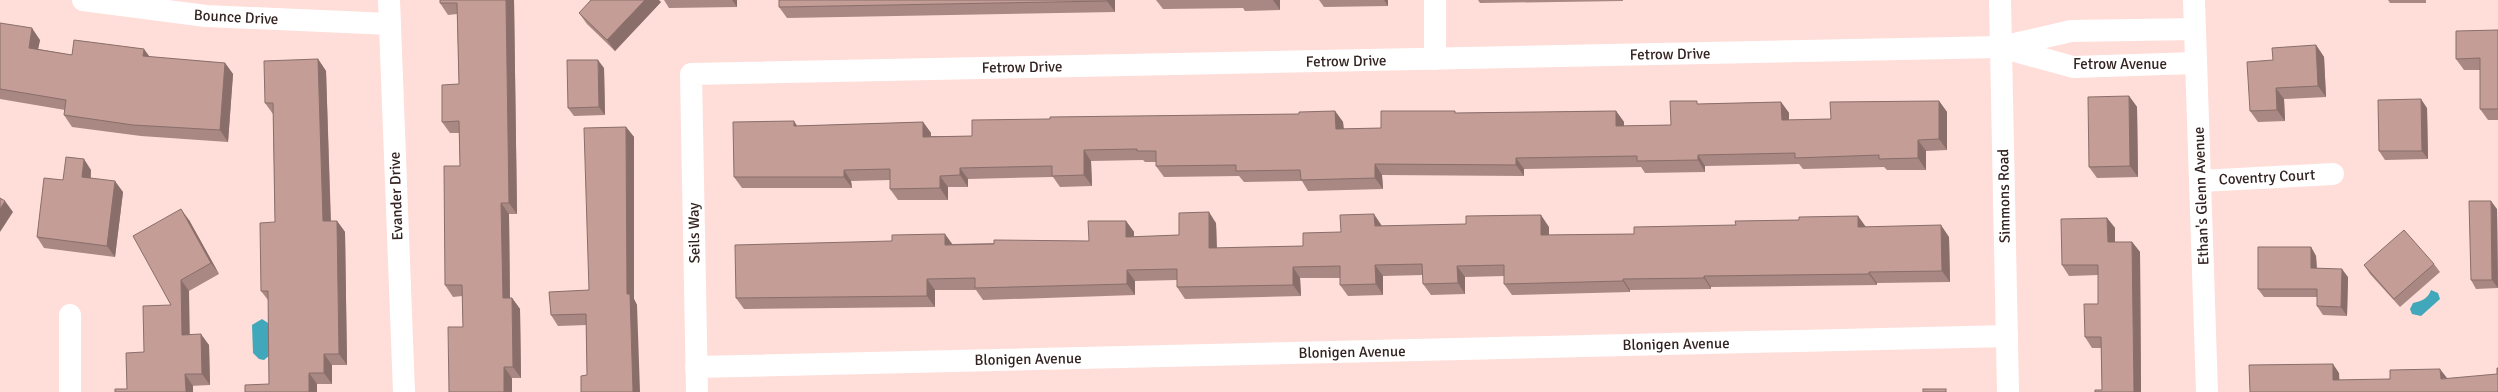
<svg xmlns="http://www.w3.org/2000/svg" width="2498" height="392" font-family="Signika,sans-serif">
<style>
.water{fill:#41a7bb}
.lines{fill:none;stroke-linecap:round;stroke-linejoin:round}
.minor{stroke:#fff;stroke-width:22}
.wall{fill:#a98782}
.shaded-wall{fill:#896e6a}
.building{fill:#c49d97;stroke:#896e6a}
.labels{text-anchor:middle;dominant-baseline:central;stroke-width:4;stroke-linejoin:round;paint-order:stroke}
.street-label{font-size:15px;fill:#332422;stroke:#fff}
</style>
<rect width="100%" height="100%" fill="#ffddd8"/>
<g class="water">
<path d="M2431,290L2438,293L2440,299L2421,316L2412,314L2410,309L2413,303C2421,301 2428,299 2431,290Z"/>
<path d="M262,319L268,323L270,355L264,360L259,359L253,353L252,325Z"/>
</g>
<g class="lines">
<g class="minor">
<path d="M83,0L206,16L390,24"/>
<path d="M389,0L404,392"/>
<path d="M1435,0V59"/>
<path d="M2000,0L2008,392"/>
<path d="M2194,0L2207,392"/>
<path d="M2004,48L2073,67L2196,63"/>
<path d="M2201,181L2333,174"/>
<path d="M696,367L2007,336"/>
<path d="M70,392V315"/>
<path d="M697,392L691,74L2001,47L2071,31L2195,29"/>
</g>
</g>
<g class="wall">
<path d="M514,0L517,214H509L510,298H512L520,309L521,378H512L463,327L462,296L453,297L445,285L460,166L459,133H450L442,122L459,84L457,14L448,15L440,3Z"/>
<path d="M664,0H737V7L669,8Z"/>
<path d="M1115,0V12L787,18L779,7Z"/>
<path d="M1156,0H1280V10L1245,11L1243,8L1163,9Z"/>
<path d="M1319,0H1388V6L1324,7Z"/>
<path d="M1478,0H1623V1L1480,3Z"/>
<path d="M2388,0H2426V3H2390Z"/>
<path d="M661,2L615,51L587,24L579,13Z"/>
<path d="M0,23L40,40L38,49L72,55L149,57L225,63L233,74L228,142L141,136L72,127L64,115L65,110L0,99Z"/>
<path d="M2498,30V120H2488L2480,109V70H2464L2456,59Z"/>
<path d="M2316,45L2324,57L2326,97L2284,99L2285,121L2258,122L2250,111L2273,60Z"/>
<path d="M318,59L326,71L331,221H337L345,232L347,365H332V384H269L268,300L261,291L275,222L273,114L265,103Z"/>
<path d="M604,68L605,115L574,116L568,108Z"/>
<path d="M2129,96L2137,107L2138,177L2097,178L2089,167Z"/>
<path d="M1939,101L1947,112V150L1926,151V170H1887L1884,167L1803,169L1799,164L1705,166V172L1645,173L1641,167L1524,169V176L1382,175L1383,189L1308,191L1302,181L1244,182L1239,176L1164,177L1156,166V162H1145L1143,160L1091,161L1092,186L1060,187L1053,177L968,179V187H948V200H898L890,189V180L851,181L852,188H742L734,177L797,126L923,122L931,133V136H972L1299,114L1335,111L1343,122L1344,129L1381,128L1456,113L1616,111L1624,122V126L1671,125L1699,104L1781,102L1789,113V120L1831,119Z"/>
<path d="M2427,108L2428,159L2385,160L2379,151Z"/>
<path d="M626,127L634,137V299L637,305L587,375L586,325L558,326L551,315L589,290Z"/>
<path d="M91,170V178L123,192L115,257L44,248L37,237L63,180Z"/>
<path d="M2497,209L2498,288L2476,289L2471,280Z"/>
<path d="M1858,216L1865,227L1949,237L1950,282L1877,283V285L1711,287V289L1630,290V292L1512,295L1504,284V276L1465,277V294L1431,295L1423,284V275L1383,276V295L1348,296L1340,285V278H1300L1301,296L1185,299L1177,287V280L1135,281V295L983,300L976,290H935V307L744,309L736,298L952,244L1089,241L1126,221L1134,232V237L1179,235L1216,223L1217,248L1303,246L1341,232L1382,226L1549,227V235L1634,234L1799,220Z"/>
<path d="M2107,218L2115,228V242H2132L2140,252L2141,392H2095L2102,390L2101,348H2092L2085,337L2098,304V275L2069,276L2062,265Z"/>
<path d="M189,220L219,274L189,291V335L209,345L210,385L127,389L144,352L171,305Z"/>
<path d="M2311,247L2316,256L2317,268L2348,277L2347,316L2323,315L2317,306V297H2264L2258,289Z"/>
<path d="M2434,264L2440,272L2400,307L2370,274L2364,265Z"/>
</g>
<g class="shaded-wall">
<path d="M506,0H514L517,214L509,203Z"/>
<path d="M645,0H659L661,2L615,51L607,40Z"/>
<path d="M732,0H737V7Z"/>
<path d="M1107,0H1115V12L1107,1Z"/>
<path d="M1273,0H1280V10Z"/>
<path d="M1384,0H1388V6Z"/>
<path d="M32,28L40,40L36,59L29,48Z"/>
<path d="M2316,45L2324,57L2326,97L2318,86Z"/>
<path d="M144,49L152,60L143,56Z"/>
<path d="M318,59L326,71L331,233L323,221Z"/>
<path d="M598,60L604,68L605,115L599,107Z"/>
<path d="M225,63L233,74L228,142L220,130Z"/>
<path d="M2276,88L2284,99L2285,121L2277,110Z"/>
<path d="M2129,96L2137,107L2138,177L2130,166Z"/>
<path d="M2421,99L2427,108L2428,159L2422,151Z"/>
<path d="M1939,101L1947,112V150L1939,139Z"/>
<path d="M1781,102L1789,113V131L1782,120Z"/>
<path d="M1335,111L1343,122L1344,140L1336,129Z"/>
<path d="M1616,111L1624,122V137L1616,126Z"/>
<path d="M794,121L801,132L794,126Z"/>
<path d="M923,122L931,133L930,148L923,137Z"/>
<path d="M626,127L634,137V299L637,305L640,392H633L627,294Z"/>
<path d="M1918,140L1926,151V170L1918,158Z"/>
<path d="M1084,150L1091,161L1092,186L1084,175Z"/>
<path d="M1698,155L1705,166V172L1698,160Z"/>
<path d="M1516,158L1524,169V176L1516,165Z"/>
<path d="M84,159L91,170L89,188L82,177Z"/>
<path d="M1375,164L1382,175L1383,189L1375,178Z"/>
<path d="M960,168L968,179V187L960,175Z"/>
<path d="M844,170L851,181L852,188L844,177Z"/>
<path d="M940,176L948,187V200L940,188Z"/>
<path d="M115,181L123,192L115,257L107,246Z"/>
<path d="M5,201L13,212L0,232V209Z"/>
<path d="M2491,201L2497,209L2498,288L2492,280Z"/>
<path d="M501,203L509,214L510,309L503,298Z"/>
<path d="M181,209L189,220L219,274L211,263Z"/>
<path d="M1209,212L1216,223L1217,259L1209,248Z"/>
<path d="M1374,214L1382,226H1375Z"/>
<path d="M1541,215L1549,227V246L1541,235Z"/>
<path d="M1858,216L1866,227H1858Z"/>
<path d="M2107,218L2115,228V253L2108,242Z"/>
<path d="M337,221L345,232L347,365L339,354Z"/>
<path d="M1126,221L1134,232V248L1126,237Z"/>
<path d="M1941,225L1949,237L1950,282L1942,271Z"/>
<path d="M945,234L953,245H945Z"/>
<path d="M2132,242L2140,252L2141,392H2134Z"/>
<path d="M2311,247L2316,256L2317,277L2311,268Z"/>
<path d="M1375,265L1383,276V295L1376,284Z"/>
<path d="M1457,266L1465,277V294L1458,283Z"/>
<path d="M1293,267L1300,278L1301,296L1293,285Z"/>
<path d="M2342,269L2348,277L2347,316L2341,307Z"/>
<path d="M1127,270L1135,281V295L1127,284Z"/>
<path d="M1869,272L1877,283V285L1869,274Z"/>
<path d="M1704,276L1711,287V289L1704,278Z"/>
<path d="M927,279L935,290V307L927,296Z"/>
<path d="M1623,279L1630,290V292L1623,281Z"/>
<path d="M181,280L189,291L190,346L182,335Z"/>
<path d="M512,298L520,309L521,378L513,367Z"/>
<path d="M201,334L209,345L210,385L202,374Z"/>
<path d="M324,354L332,365V384L324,373Z"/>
<path d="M2333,364L2339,373L2340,390L2333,380Z"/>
<path d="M504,367L512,378V392H504Z"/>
<path d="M2440,369L2447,378L2441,379Z"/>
<path d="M309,373L317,384V392H309Z"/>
<path d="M185,374L193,386V392H186Z"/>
</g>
<g class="building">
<path d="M440,0H506L509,203H501L503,298H512L513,367H504V392H449L448,327H463L462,285H445L444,166H460L459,121L442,122V85L459,84L457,3H440Z"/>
<path d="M591,0H645L607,40L579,13Z"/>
<path d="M779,0H1107V1L779,7Z"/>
<path d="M0,23L32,28L29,48L72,55L74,40L144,49L143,56L225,63L220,130L133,125L64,115L66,100L0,89Z"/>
<path d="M2498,30V109H2480V58L2456,59V31Z"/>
<path d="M2316,45L2318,86L2276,88L2277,110L2250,111L2247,62L2273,60L2272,48Z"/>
<path d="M318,59L323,221H337L339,354H324V373H309V392H245V385L269,384L268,291H261L260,223L275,222L273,103H265L264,61Z"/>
<path d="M567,60H598L599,107L568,108Z"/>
<path d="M2129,96L2130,166L2089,167L2088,97Z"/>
<path d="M2421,99L2422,151H2379L2378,100Z"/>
<path d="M1670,101H1697V104L1781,102L1782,120L1831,119L1830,102L1939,101V139L1918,140V158L1879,159V155L1795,158V153L1698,155V160L1637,161V156L1516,158V165L1375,164V178L1301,180L1300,170L1236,171V165L1156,166V151H1137V149L1084,150V175L1052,176V166L960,168V175L940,176V188L890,189V169L844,170V177H734L733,122L794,121V126L923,122V137L972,136V120L1050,119V117L1299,114V112L1335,111L1336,129L1381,128V111H1455V113L1616,111V126L1671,125Z"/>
<path d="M626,127L627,294H630L633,392H581V376L587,375L586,314L551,315L549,292L589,290L584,128Z"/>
<path d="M66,157L84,159L82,177L115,181L107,246L37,237L44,178L63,180Z"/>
<path d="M0,198L5,201L0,209Z"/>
<path d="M2469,201H2491L2492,280H2471Z"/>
<path d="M181,209L211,263L181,280L182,335L201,334L202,374H185L186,392H115V389H127L126,353L144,352L143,306L171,305L133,236Z"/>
<path d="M1209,212V248L1303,246V233L1341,232L1340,215L1374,214L1375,226L1466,224V216L1541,215V235L1634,234V227L1736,225L1735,221L1799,220V217L1858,216V227L1941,225L1942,271L1869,272V274L1704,276V278L1623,279V281L1504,284V265L1457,266L1458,283L1423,284L1422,264L1375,265L1376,284L1340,285V266L1293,267V285L1177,287V269L1127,270V284L975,288V278L927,279V296L736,298L735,245L892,241V235L945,234V245L994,244V240L1089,241L1088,221H1126V237L1179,235V213Z"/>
<path d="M2107,218L2108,242H2132L2134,392H2095V390H2102L2101,337H2085L2084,304H2098V265H2062L2061,219Z"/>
<path d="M2404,230L2434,264L2394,299L2364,265Z"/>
<path d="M2258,247H2311V268L2342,269L2341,307L2317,306V289H2258Z"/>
<path d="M2333,364V380L2390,379V370L2440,369L2441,379L2497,374V368H2498V392H2250L2249,365Z"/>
<rect x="1923" y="389" width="23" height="3"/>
</g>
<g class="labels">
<g class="street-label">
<text transform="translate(236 17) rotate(3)">Bounce Drive</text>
<text transform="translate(1670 54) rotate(-1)">Fetrow Drive</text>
<text transform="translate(1346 61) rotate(-1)">Fetrow Drive</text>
<text x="2120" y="64">Fetrow Avenue</text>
<text transform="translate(1022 67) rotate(-1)">Fetrow Drive</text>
<text transform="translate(2267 177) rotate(-3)">Coventry Court</text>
<text transform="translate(396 196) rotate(-92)">Evander Drive</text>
<text transform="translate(2004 196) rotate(-91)">Simmons Road</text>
<text transform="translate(2201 196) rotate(-92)">Ethan's Glenn Avenue</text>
<text transform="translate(694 233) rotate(-91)">Seils Way</text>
<text transform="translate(1676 344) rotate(-1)">Blonigen Avenue</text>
<text transform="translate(1352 352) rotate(-1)">Blonigen Avenue</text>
<text transform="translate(1028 359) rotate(-1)">Blonigen Avenue</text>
</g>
</g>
</svg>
